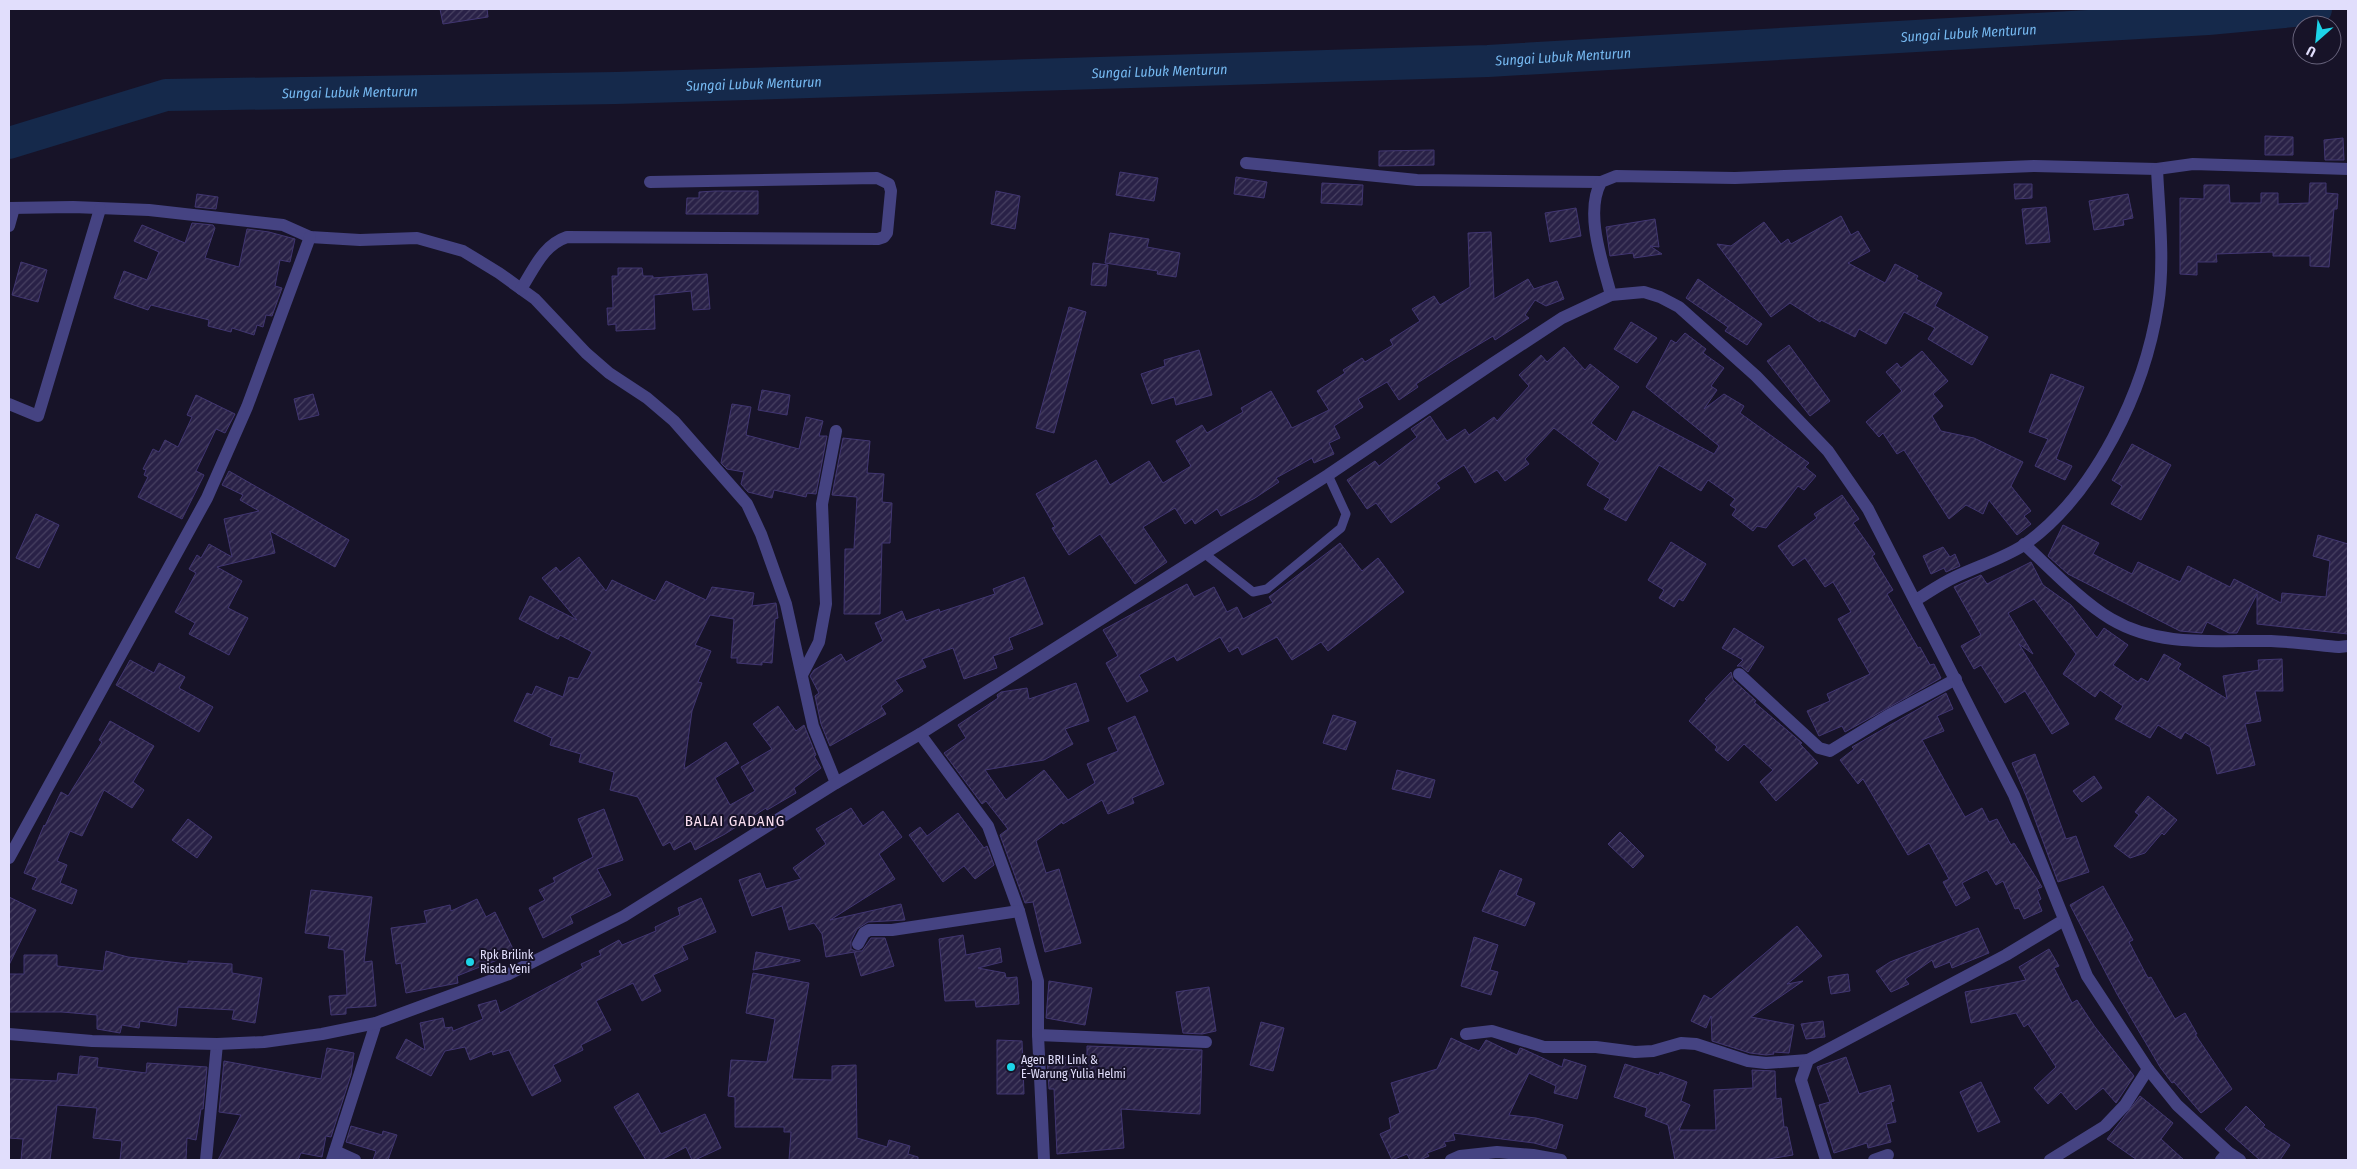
<svg xmlns="http://www.w3.org/2000/svg" width="2357" height="1169" font-family="'Fira Sans Condensed',sans-serif">
<style>
.lines{fill:none;stroke-linecap:round;stroke-linejoin:round}
.river{stroke:#15294b;stroke-width:32}
.building{fill:url(#building-hatch);stroke:#413671}
.service{stroke:#454382;stroke-width:9}
.minor{stroke:#454382;stroke-width:12}
.tertiary{stroke:#454382;stroke-width:12}
.poi-dot{fill:#1dd4e8;stroke:#171328;stroke-width:2}
.labels{text-anchor:middle;dominant-baseline:central;stroke-width:4;stroke-linejoin:round;paint-order:stroke}
.poi-label{font-size:12px;fill:#e1defc;stroke:#171328;text-anchor:start}
.water-label{font-size:14px;font-style:italic;fill:#76b9f1;stroke:#171328}
.quarter-label{font-size:15px;letter-spacing:1px;fill:#fce0f2;stroke:#171328}
</style>
<defs>
<pattern id="building-hatch" width="6" height="6" patternUnits="userSpaceOnUse" patternTransform="scale(1.25)"><rect width="6" height="6" fill="#292147"/><path d="M-1 1l2-2M0 6l6-6M5 7l2-2" fill="none" stroke="#484162"/></pattern>
</defs>
<rect width="100%" height="100%" fill="#171328"/>
<g class="lines">
<path class="river" id="s1" d="M9,143L166,95L616,88L1488,61L2208,19L2316,9"/>
</g>
<g class="building">
<path d="M440,9H487L488,17L443,24Z"/>
<path d="M2265,136L2293,137V155H2265Z"/>
<path d="M2343,138L2344,160H2325L2324,140Z"/>
<path d="M1434,150V165L1379,166V151Z"/>
<path d="M1120,172L1158,178L1154,201L1116,195Z"/>
<path d="M1236,177L1267,182L1264,198L1234,194Z"/>
<path d="M1322,183L1363,185L1362,205L1321,203Z"/>
<path d="M2310,183H2326V193L2338,194L2337,209H2334L2329,267L2310,266V256H2273V252L2216,254L2217,262H2197V275L2180,274V198L2204,199V185H2229L2230,203H2261V193H2278V204L2309,203Z"/>
<path d="M2014,184H2032V198L2015,199Z"/>
<path d="M715,191H758V214H686L687,198H699V192Z"/>
<path d="M996,191L1020,196L1015,229L991,224Z"/>
<path d="M197,194L218,197L216,209L195,207Z"/>
<path d="M2128,194L2133,218L2123,220L2124,225L2094,230L2089,201Z"/>
<path d="M2046,207L2050,242L2026,244L2022,209Z"/>
<path d="M1576,208L1581,236L1550,242L1545,213Z"/>
<path d="M1841,216L1851,235L1858,231L1870,251L1848,263L1885,283L1895,264L1918,276L1916,279L1942,293L1935,306L1988,337L1972,365L1928,339L1935,328L1904,312L1886,344L1859,329L1855,337L1821,320L1820,322L1790,303L1771,317L1717,244L1731,246L1764,222L1781,244L1788,239L1791,244Z"/>
<path d="M1655,219L1659,247L1650,246L1662,254L1634,258L1633,253L1610,256L1606,227Z"/>
<path d="M192,223L213,225L215,228L205,258L239,267L247,229L269,232L295,239L290,262L280,260L275,286L282,288L272,316L266,315L263,327L257,325L254,335L232,328L231,332L208,326L209,320L151,305L148,310L114,298L124,271L147,280L159,252L134,241L142,225L185,243Z"/>
<path d="M1491,232L1494,299L1528,279L1534,289L1557,281L1564,299L1546,306L1535,300L1525,315L1529,318L1495,340L1493,336L1453,360L1416,384L1418,387L1399,400L1387,382L1358,399L1363,407L1334,426L1340,438L1329,443L1334,454L1314,463L1312,458L1276,478L1279,482L1255,498L1221,516L1217,509L1195,524L1192,519L1185,524L1175,508L1143,527L1167,562L1135,584L1100,534L1069,555L1052,528L1055,527L1036,494L1096,460L1110,485L1149,461L1163,483L1191,466L1176,441L1202,425L1207,433L1243,412L1241,408L1271,391L1292,428L1329,410L1317,391L1345,373L1343,370L1362,358L1365,362L1393,345L1390,340L1420,321L1412,309L1434,296L1440,305L1470,287L1468,233Z"/>
<path d="M1110,233L1149,239L1147,247L1180,253L1176,277L1157,274L1158,271L1105,263Z"/>
<path d="M21,262L47,270L38,302L12,295Z"/>
<path d="M1093,263L1108,265L1106,286L1091,285Z"/>
<path d="M618,268H642L643,276H653V278L707,274L710,309L693,310L691,291L654,295L655,329L616,331V324L608,325L607,308H613L612,276H618Z"/>
<path d="M1698,279L1762,324L1747,345L1725,331L1728,327L1686,298Z"/>
<path d="M1069,307L1086,312L1054,433L1036,428Z"/>
<path d="M1631,322L1657,338L1637,363L1614,349Z"/>
<path d="M1685,333L1706,349L1703,353L1724,368L1711,386L1717,390L1704,409L1724,394L1744,406L1740,413L1809,463L1805,467L1816,476L1804,490L1798,486L1766,528L1757,526L1753,531L1732,515L1736,509L1730,505L1735,499L1708,480L1701,491L1659,465L1626,521L1604,509L1610,499L1587,485L1600,463L1554,428L1525,459L1529,464L1505,481L1497,470L1475,483L1464,465L1436,483L1440,488L1391,523L1376,503L1367,509L1347,480L1375,461L1379,466L1417,437L1411,429L1430,416L1447,441L1465,429L1469,435L1494,417L1497,421L1529,386L1519,375L1541,355L1547,362L1564,347L1585,370L1590,364L1619,387L1591,423L1616,442L1633,411L1714,454L1719,446L1646,387L1671,340L1676,343Z"/>
<path d="M1789,345L1830,401L1810,416L1767,361Z"/>
<path d="M1199,350L1212,395L1176,405L1174,397L1152,404L1141,374L1165,366L1164,360Z"/>
<path d="M1922,351L1948,381L1933,394L1943,406L1932,416L1941,431L1974,438L2023,462L2011,486L2031,511L2024,516L2031,524L2017,535L1989,500L1983,514L1966,505L1949,519L1904,450L1897,454L1883,433L1879,437L1866,422L1902,391L1886,372L1897,363L1901,368Z"/>
<path d="M2051,374L2084,387L2056,459L2072,466L2065,480L2035,466L2048,439L2029,432Z"/>
<path d="M762,390L790,395L787,415L758,410Z"/>
<path d="M313,394L319,415L299,420L294,399Z"/>
<path d="M196,395L235,414L225,433L216,429L196,471L204,475L182,519L138,497L148,477L144,475L146,470L143,469L153,449L159,452L165,440L178,447L192,417L187,415Z"/>
<path d="M732,404L751,407L746,435L799,449L806,417L823,421L819,436H827L816,494L807,493L806,497L774,490L772,498L748,492L741,484L744,472L727,469L721,463Z"/>
<path d="M843,438L870,441L867,473L884,474L882,502L892,503L890,543H882L880,614H844L845,549H854L857,497L832,495Z"/>
<path d="M2132,444L2171,465L2141,520L2111,504L2122,486L2112,480Z"/>
<path d="M229,471L349,540L335,567L270,531L275,553L217,567L242,581L228,608L248,618L229,655L189,634L195,623L175,612L196,573L189,569L197,555L201,558L209,544L232,557L224,519L259,511L240,500L243,495L222,485Z"/>
<path d="M1842,495L1859,519L1853,523L1875,554L1872,556L1893,590L1887,594L1918,648L1920,647L1930,665L1934,664L1941,678L1845,732L1842,726L1819,736L1807,711L1830,701L1827,694L1870,674L1838,619L1851,612L1833,582L1825,587L1805,558L1793,566L1778,546L1817,518L1814,514Z"/>
<path d="M36,514L59,525L39,568L16,558Z"/>
<path d="M2063,525L2099,543L2093,554L2132,574L2138,562L2180,582L2188,566L2230,587L2234,579L2281,603L2282,593L2326,597L2330,561L2313,556L2318,535L2348,544V634L2257,624V594L2237,633H2229L2207,622L2202,633L2180,631L2068,574L2048,556Z"/>
<path d="M1671,542L1706,564L1683,601L1679,599L1674,607L1659,598L1664,590L1648,580Z"/>
<path d="M1340,543L1362,571L1378,558L1404,592L1328,651L1321,642L1292,660L1277,637L1242,655L1238,647L1229,652L1220,637L1177,661L1174,656L1139,675L1148,691L1127,702L1106,663L1118,656L1103,630L1187,584L1194,597L1214,587L1227,612L1237,607L1243,619L1273,603L1269,597Z"/>
<path d="M1943,547L1950,557L1955,554L1960,566L1946,572L1944,568L1931,574L1923,556Z"/>
<path d="M579,557L606,591L612,580L655,601L666,581L706,600L712,587L754,593L752,606L776,603L778,618L775,619L772,663L762,662V665L737,663V658H731L734,619L710,615L695,645L711,651L698,682L702,683L692,711L684,769L726,742L739,763L715,778L730,805L755,791L741,767L772,749L753,724L778,706L796,731L804,725L816,755L814,756L821,768L794,788L796,793L767,810L766,808L725,834L695,850L691,841L674,850L670,842L663,846L638,797L610,790L614,772L579,762L581,754L550,745L552,738L514,721L527,693L532,695L536,686L563,697L569,677L578,679L592,652L560,635L558,639L519,619L530,596L577,620L542,578L556,567L560,572Z"/>
<path d="M2031,562L2043,585L2071,605L2097,638L2104,628L2128,645L2113,665L2138,682L2141,678L2148,682L2164,654L2181,664L2178,669L2227,699L2223,676L2259,670L2258,660L2282,659L2283,691H2255L2261,721L2245,724L2255,765L2217,774L2210,747L2185,732L2181,739L2158,725L2150,738L2115,719L2123,706L2100,690L2095,697L2063,674L2076,654L2034,599L2008,613L2033,654L2019,644L2069,724L2052,734L2025,691L2005,703L1981,665L1974,669L1961,646L1981,635L1954,587L1981,575L1987,584Z"/>
<path d="M1024,577L1043,624L1009,638L1013,649L993,656L997,668L964,679L953,648L922,659L926,667L895,680L903,691L881,706L886,714L830,746L821,724L815,696L819,693L810,676L814,670L841,654L846,662L883,641L875,623L902,611L906,621L939,609L940,612L995,594L993,589Z"/>
<path d="M1734,628L1764,647L1748,672L1741,666H1737L1743,660L1722,648Z"/>
<path d="M130,660L154,673L159,663L185,677L179,688L213,707L199,732L116,685Z"/>
<path d="M1731,672L1733,680L1756,701L1754,702L1802,743L1800,744L1818,763L1776,801L1760,782L1773,770L1744,744L1728,761L1715,750L1717,747L1689,721L1707,700L1705,699Z"/>
<path d="M1076,683L1089,721L1065,729L1073,744L1044,760L985,770L1006,800L1044,770L1068,800L1095,783L1087,764L1118,751L1108,728L1135,716L1164,784L1132,798L1134,803L1108,814L1102,800L1063,824L1062,822L1036,841L1046,873L1059,869L1081,943L1045,952L1033,902L1025,903L1000,835L1008,829L986,801L982,804L944,753L966,738L958,725L998,698L997,695L1001,692L1027,688L1029,699Z"/>
<path d="M1946,693L1953,709L1937,716L1944,731L1922,740L1965,817L1982,808L1989,822L1997,819L2011,845L2014,843L2042,887L2037,889L2041,899L2038,901L2042,911L2024,919L2019,908L2015,909L2003,881L1996,885L1987,870L1962,883L1970,898L1956,906L1943,882L1949,879L1929,843L1908,855L1863,779L1858,784L1840,760L1854,749L1852,747Z"/>
<path d="M1333,715L1356,722L1346,750L1323,743Z"/>
<path d="M110,721L154,746L133,782L144,790L132,808L104,790L82,836L70,831L57,861L67,865L60,883L77,890L72,904L32,889L37,878L24,873L44,825L45,826L61,792L68,796L102,742L99,740Z"/>
<path d="M2035,754L2066,839L2076,836L2089,872L2058,882L2027,798L2012,763Z"/>
<path d="M1397,770L1435,780L1430,798L1392,789Z"/>
<path d="M2094,776L2102,788L2082,802L2073,791Z"/>
<path d="M2148,796L2177,820L2164,835L2162,833L2145,853L2130,858L2114,846L2139,815L2135,812Z"/>
<path d="M851,808L863,826L883,811L902,837L879,854L895,879L830,920L901,904L905,920L868,922L857,929L851,941V949L855,951H862L871,938H885L894,966L861,976L854,952L826,957L822,934L814,923L789,930L782,906L752,916L739,880L760,873L766,889L801,879L793,868L826,844L816,829Z"/>
<path d="M604,809L623,860L597,869L611,895L570,916L573,923L543,938L529,908L545,900L539,890L555,882L553,878L593,857L578,819Z"/>
<path d="M958,813L984,848L987,846L994,865L975,879L964,866L943,882L909,835L920,827L927,836Z"/>
<path d="M188,819L212,837L197,858L172,840Z"/>
<path d="M1620,832L1644,856L1633,868L1608,844Z"/>
<path d="M1500,870L1522,879L1516,895L1535,903L1525,926L1482,911Z"/>
<path d="M2103,886L2133,940L2129,942L2148,978L2151,977L2175,1019L2185,1013L2197,1034H2195L2232,1089L2201,1113L2174,1082L2172,1083L2160,1067L2117,994L2070,905Z"/>
<path d="M311,890L372,897L364,962L372,961L376,1006L346,1008V1014L331,1015L329,996L347,995L344,950L328,948L330,936L305,933Z"/>
<path d="M9,897L36,910L9,965Z"/>
<path d="M701,898L716,932L682,946L688,959L653,975L661,991L642,1001L633,983L596,1001L611,1030L581,1045L583,1050L553,1065L561,1081L532,1096L509,1050L493,1055L492,1051L470,1060L465,1047L445,1051L431,1076L396,1058L406,1039L425,1050L420,1023L443,1018L445,1028L452,1027L453,1031L483,1019L478,1005L496,1000L500,1013L583,968L581,964L601,955L599,951L619,940L622,945L656,931L655,927L680,915L678,908Z"/>
<path d="M477,899L486,917L495,912L515,953L457,976L458,983L406,993L401,963L396,964L391,928L427,923L424,911L450,905L451,911Z"/>
<path d="M1797,926L1822,956L1787,984L1803,981L1751,1017L1794,1025L1789,1053L1773,1052L1774,1054L1766,1055L1750,1053L1712,1041L1711,1016L1706,1028L1691,1021L1704,995L1711,999Z"/>
<path d="M1978,928L1989,953L1952,968L1950,962L1935,968L1932,960L1905,979L1909,984L1891,992L1876,971L1890,962Z"/>
<path d="M963,935L966,955L1000,948L1002,962L978,968L1005,973L1006,978L1017,977L1019,1004L976,1007L975,1000L945,1001L939,939Z"/>
<path d="M1474,937L1498,945L1490,970L1498,972L1491,995L1461,986Z"/>
<path d="M2049,949L2059,966L2054,968L2072,1003L2077,1000L2095,1027L2134,1076L2116,1103L2103,1088L2076,1110L2061,1092L2048,1104L2034,1088L2056,1067L2028,1024L2024,1027L2016,1013L1971,1023L1965,992L2026,980L2019,967Z"/>
<path d="M106,951L128,957L188,964V961L232,964V973L262,978L255,1023L232,1019L234,1010L178,1007L176,1026L140,1021L139,1028L122,1025L120,1033L97,1029V1015L62,1012H9V974H24V955H57V966L103,971Z"/>
<path d="M756,952L800,960V961L753,970Z"/>
<path d="M753,973L809,983L792,1079L832,1080V1066L856,1065L857,1138L887,1147L889,1140L910,1146L908,1154L918,1157V1160H789L791,1132H784V1127H735V1097L728,1096L731,1060L767,1062L775,1019L746,1013Z"/>
<path d="M1848,974L1850,991L1831,994L1828,977Z"/>
<path d="M1049,981L1092,988L1085,1025L1046,1018Z"/>
<path d="M1209,987L1216,1031L1202,1034L1183,1033L1176,992Z"/>
<path d="M1823,1021L1825,1037L1806,1039L1801,1024Z"/>
<path d="M1261,1022L1284,1028L1273,1071L1250,1065Z"/>
<path d="M1451,1038L1479,1051L1486,1040L1517,1055L1520,1048L1523,1049L1562,1067L1564,1059L1586,1066L1577,1099L1554,1093L1556,1086L1529,1073L1509,1115L1536,1118L1563,1125L1556,1149L1534,1143L1453,1133L1455,1140L1444,1142L1446,1146L1427,1153L1429,1156L1420,1160H1410L1407,1154L1392,1160L1380,1134L1391,1129L1389,1118L1400,1113L1391,1083L1437,1069Z"/>
<path d="M997,1040L1022,1041L1024,1094H997Z"/>
<path d="M1087,1046L1202,1050L1200,1114L1121,1109L1124,1148L1057,1154L1054,1089H1049L1047,1058L1087,1057Z"/>
<path d="M327,1048L354,1053L351,1075L331,1137L326,1136L322,1157L301,1153L298,1160H218L241,1115L219,1112L224,1061L321,1079Z"/>
<path d="M80,1056L98,1058L97,1067L146,1073L147,1063L207,1067L203,1109H201L196,1140L187,1138L186,1160H120L122,1141L93,1138L97,1108L57,1105L50,1160H21L23,1139L9,1138V1079L57,1081L58,1073L78,1075Z"/>
<path d="M1846,1057L1859,1094L1890,1085L1894,1101L1891,1102L1896,1122L1886,1124L1891,1142L1868,1148L1867,1143L1834,1153L1819,1105L1830,1102L1817,1067Z"/>
<path d="M1625,1064L1659,1075L1660,1072L1687,1082L1681,1101L1690,1105L1679,1130H1716L1714,1090L1753,1088L1752,1070L1775,1071L1776,1099L1781,1098L1784,1127H1787L1793,1155L1763,1160H1675L1668,1125L1645,1116L1647,1108L1614,1097Z"/>
<path d="M1981,1082L2000,1122L1978,1132L1960,1092Z"/>
<path d="M638,1093L661,1134L705,1114L721,1148L695,1160H692L686,1147L661,1160H646L614,1107Z"/>
<path d="M2140,1096L2173,1123L2161,1139L2184,1160H2137L2107,1139Z"/>
<path d="M2246,1106L2265,1125L2263,1127L2290,1145L2280,1160H2260L2225,1129Z"/>
<path d="M351,1126L382,1135L383,1131L397,1135L388,1160H373L376,1151L346,1142Z"/>
</g>
<g class="lines">
<path class="service" d="M1205,554L1253,592L1267,589L1341,528L1346,514L1328,475"/>
<g class="minor">
<path d="M1246,163L1417,180L1601,182"/>
<path d="M9,208L73,207L149,210L283,225L310,237L360,240L417,238L463,251L499,273L535,299L586,353L609,373L647,398L674,421L747,504L761,534L786,604L813,726L836,783"/>
<path d="M9,226L14,208"/>
<path d="M521,289C534,269 543,245 567,237L878,239L884,237L887,233L891,191L889,184L877,178L650,182"/>
<path d="M1611,295C1603,264 1584,213 1601,182L1616,176L1735,178L2034,166L2157,169L2193,164L2348,169"/>
<path d="M9,404L38,416L100,209"/>
<path d="M2024,544C2050,568 2081,601 2111,619C2160,648 2216,640 2271,641C2294,642 2317,645 2339,647L2348,646"/>
<path d="M1916,600C1929,592 1942,583 1955,577C1978,566 2002,559 2024,545C2096,494 2145,390 2158,305C2165,262 2159,212 2157,169"/>
<path d="M803,673L819,642L826,604L822,504L836,431"/>
<path d="M1739,674L1819,748L1830,751L1887,716L1956,679"/>
<path d="M920,734L988,826L1019,911L1038,981V1035L1044,1160"/>
<path d="M9,858L207,498L247,407L310,237"/>
<path d="M858,944L864,933L869,930H892L1019,911"/>
<path d="M1466,1034L1492,1031L1544,1047H1596L1635,1052L1653,1051L1681,1043L1696,1044L1748,1061L1766,1063L1808,1060"/>
<path d="M1038,1035L1206,1042"/>
<path d="M335,1151L355,1160"/>
<path d="M206,1160L217,1044"/>
<path d="M332,1160L376,1023"/>
<path d="M1451,1160L1460,1156L1497,1152L1533,1155L1561,1160"/>
<path d="M1826,1160L1801,1080L1808,1060L2006,955L2064,920"/>
<path d="M1874,1160L1888,1155"/>
<path d="M2050,1160L2105,1126L2125,1105L2148,1069"/>
<path d="M2221,1160L2228,1152"/>
</g>
<path class="tertiary" d="M9,1034L92,1041L217,1044L264,1042L322,1034L376,1023L509,974L624,916L836,783L920,734L1328,475L1492,364L1562,318L1611,295L1644,292L1660,297L1679,307L1756,376L1828,451L1868,509L2014,795L2087,976L2148,1069L2177,1105L2228,1152L2240,1160"/>
</g>
<g class="poi-dot">
<circle cx="470" cy="962" r="5"/>
<circle cx="1011" cy="1067" r="5"/>
</g>
<g class="labels">
<g class="poi-label">
<text x="480" y="955">Rpk Brilink<tspan x="480" dy="14">Risda Yeni</tspan></text>
<text x="1021" y="1060">Agen BRI Link &amp;<tspan x="1021" dy="14">E-Warung Yulia Helmi</tspan></text>
</g>
<g class="water-label">
<text stroke="none"><textPath href="#s1" startOffset="1968">Sungai Lubuk Menturun</textPath></text>
<text stroke="none"><textPath href="#s1" startOffset="1562">Sungai Lubuk Menturun</textPath></text>
<text stroke="none"><textPath href="#s1" startOffset="1158">Sungai Lubuk Menturun</textPath></text>
<text stroke="none"><textPath href="#s1" startOffset="752">Sungai Lubuk Menturun</textPath></text>
<text stroke="none"><textPath href="#s1" startOffset="348">Sungai Lubuk Menturun</textPath></text>
</g>
<g class="quarter-label">
<text x="735" y="821">BALAI GADANG</text>
</g>
</g>
<rect width="2357" height="1169" fill="none" stroke="#e1defc" stroke-width="20"/>
<g transform="translate(2317 40) rotate(207)"><circle r="24" fill="#171328" stroke="#68647d"/>
<path d="M0-4L9 19L0 12L-9 19Z" fill="#1dd4e8"/>
<text y="-8" font-size="14" font-weight="bold" text-anchor="middle" fill="#e1defc">U</text>
</g>
</svg>
